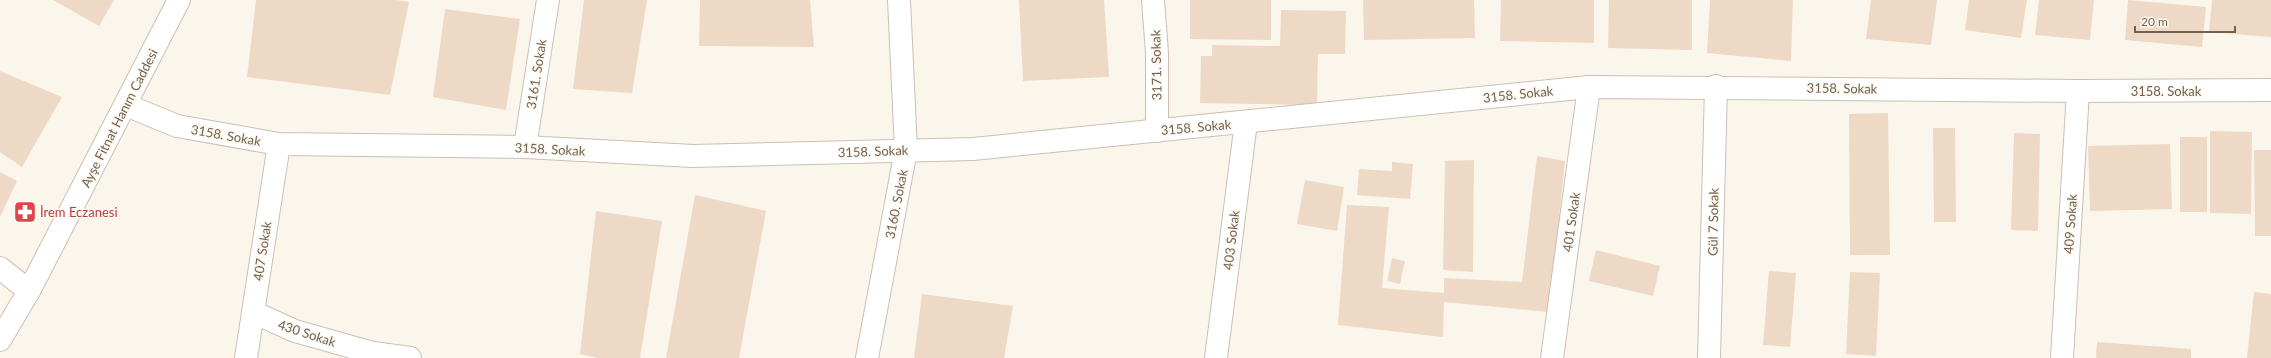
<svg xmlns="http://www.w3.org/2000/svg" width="2271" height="358" font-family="Lato,sans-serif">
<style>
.building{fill:#edd9c6}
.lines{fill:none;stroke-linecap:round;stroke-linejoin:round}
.minor-casing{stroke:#ccbfb2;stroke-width:24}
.minor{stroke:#fff;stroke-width:22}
.labels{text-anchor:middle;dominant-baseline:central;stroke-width:3;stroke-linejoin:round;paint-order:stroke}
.street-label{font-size:13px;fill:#746051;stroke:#fdfaf2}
.health-label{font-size:13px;fill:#be3a42;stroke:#fdfaf2;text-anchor:start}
</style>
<rect width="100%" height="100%" fill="#fbf6ec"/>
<g class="building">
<path d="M53,0H114L99,26Z"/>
<path d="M256,0H396L409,2L390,95L247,77Z"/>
<path d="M584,0H647L632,93L573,89Z"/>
<path d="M700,0H810L814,47L699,46Z"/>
<path d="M1019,0H1104L1109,77L1023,81Z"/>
<path d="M1190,0H1271V40L1190,39Z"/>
<path d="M1363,0H1474L1475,38L1364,40Z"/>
<path d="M1501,0H1594V43L1500,41Z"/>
<path d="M1609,0H1692V50L1608,48Z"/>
<path d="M1710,0H1793L1791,61L1707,53Z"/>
<path d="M1871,0H1937L1931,45L1866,39Z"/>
<path d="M1969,0H2027L2021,38L1965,30Z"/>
<path d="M2039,0H2094L2090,40L2035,35Z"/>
<path d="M2128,0L2206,7L2202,47L2125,40Z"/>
<path d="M2212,0H2271V37L2209,32Z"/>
<path d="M445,9L520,19L506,110L433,97Z"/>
<path d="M1281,10L1346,11L1345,54H1318L1317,105L1200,103L1201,56H1212V45L1280,46Z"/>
<path d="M0,71L62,97L22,167L0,152Z"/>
<path d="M1888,113L1890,255H1850L1849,114Z"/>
<path d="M1933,128H1955L1956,222H1934Z"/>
<path d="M2210,131L2252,132L2251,214L2210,213Z"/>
<path d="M2014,133L2040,134L2038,231L2011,230Z"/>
<rect x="2180" y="137" width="27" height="75"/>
<path d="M2170,144L2172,209L2090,211L2088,146Z"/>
<path d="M2254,150H2271V236H2255Z"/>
<path d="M1537,156L1565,161L1549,312L1444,302L1443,337L1338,325L1347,205L1389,207L1382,288L1444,293V278L1522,282Z"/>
<path d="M1474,160L1473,272L1443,270L1445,161Z"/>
<path d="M1392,162L1413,164L1410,199L1357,195L1359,169L1392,171Z"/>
<path d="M0,172L17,181L0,217Z"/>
<path d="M1305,180L1344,187L1337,231L1297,224Z"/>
<path d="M695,195L766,211L739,358H666Z"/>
<path d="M596,211L662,221L640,358H597L580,354Z"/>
<path d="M1596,250L1660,266L1653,296L1589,281Z"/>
<path d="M1392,258L1405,261L1400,284L1387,281Z"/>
<path d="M1769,271L1796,273L1790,347L1763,345Z"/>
<path d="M1850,272L1880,273L1876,356L1846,354Z"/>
<path d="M2254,292L2271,294V358H2247Z"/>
<path d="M922,294L1013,306L1004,358H914Z"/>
<path d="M2097,342L2191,349V358H2096Z"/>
</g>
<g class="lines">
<g class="minor-casing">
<g id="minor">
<path d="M1153,0L1157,53V131"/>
<path d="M126,105L177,126L279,144L525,147L693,156L973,149L1589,87L2078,91L2271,90"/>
<path d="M525,147L548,0"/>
<path d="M0,268L29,291"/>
<path d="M253,312L295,331L373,353L410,358"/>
<path d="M0,340L29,291L179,0"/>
<path d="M246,358L279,144"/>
<path d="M867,358L906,150L899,0"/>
<path d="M1216,358L1246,122"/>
<path d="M1552,358L1589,87"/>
<path d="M1709,358L1716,86"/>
<path d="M2062,358L2078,91"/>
</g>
</g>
<use href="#minor" class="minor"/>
</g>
<defs>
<g id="pharmacy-square" transform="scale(1.15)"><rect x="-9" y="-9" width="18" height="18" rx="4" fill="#e0444e" stroke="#fdfaf2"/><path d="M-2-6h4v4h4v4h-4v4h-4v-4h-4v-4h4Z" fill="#fff"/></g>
</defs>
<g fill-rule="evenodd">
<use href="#pharmacy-square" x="25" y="212"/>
</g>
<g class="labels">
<g class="street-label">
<text transform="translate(1156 65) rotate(-91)">3171. Sokak</text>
<text transform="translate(536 74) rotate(-81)">3161. Sokak</text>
<text transform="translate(1842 88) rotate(1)">3158. Sokak</text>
<text x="2166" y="91">3158. Sokak</text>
<text transform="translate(1518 94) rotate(-6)">3158. Sokak</text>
<text transform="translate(119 118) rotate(-63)">Ayşe Fitnat Hanım Caddesi</text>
<text transform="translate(1196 127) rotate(-5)">3158. Sokak</text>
<text transform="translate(226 135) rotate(10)">3158. Sokak</text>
<text transform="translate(550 149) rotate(3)">3158. Sokak</text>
<text transform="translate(873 151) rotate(-2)">3158. Sokak</text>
<text transform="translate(896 204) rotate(-79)">3160. Sokak</text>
<text transform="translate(1571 222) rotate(-82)">401 Sokak</text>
<text transform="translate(1713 222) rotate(-89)">Gül 7 Sokak</text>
<text transform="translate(2070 224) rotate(-86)">409 Sokak</text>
<text transform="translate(1231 240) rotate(-83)">403 Sokak</text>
<text transform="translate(262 251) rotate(-81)">407 Sokak</text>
<text transform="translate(307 333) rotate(18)">430 Sokak</text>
</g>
<g class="health-label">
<text x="40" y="212">İrem Eczanesi</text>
</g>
</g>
<path d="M2135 26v6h100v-6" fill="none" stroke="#746051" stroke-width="2"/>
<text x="2141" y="26" font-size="12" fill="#746051" stroke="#fdfaf2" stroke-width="3" paint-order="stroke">20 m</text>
</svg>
